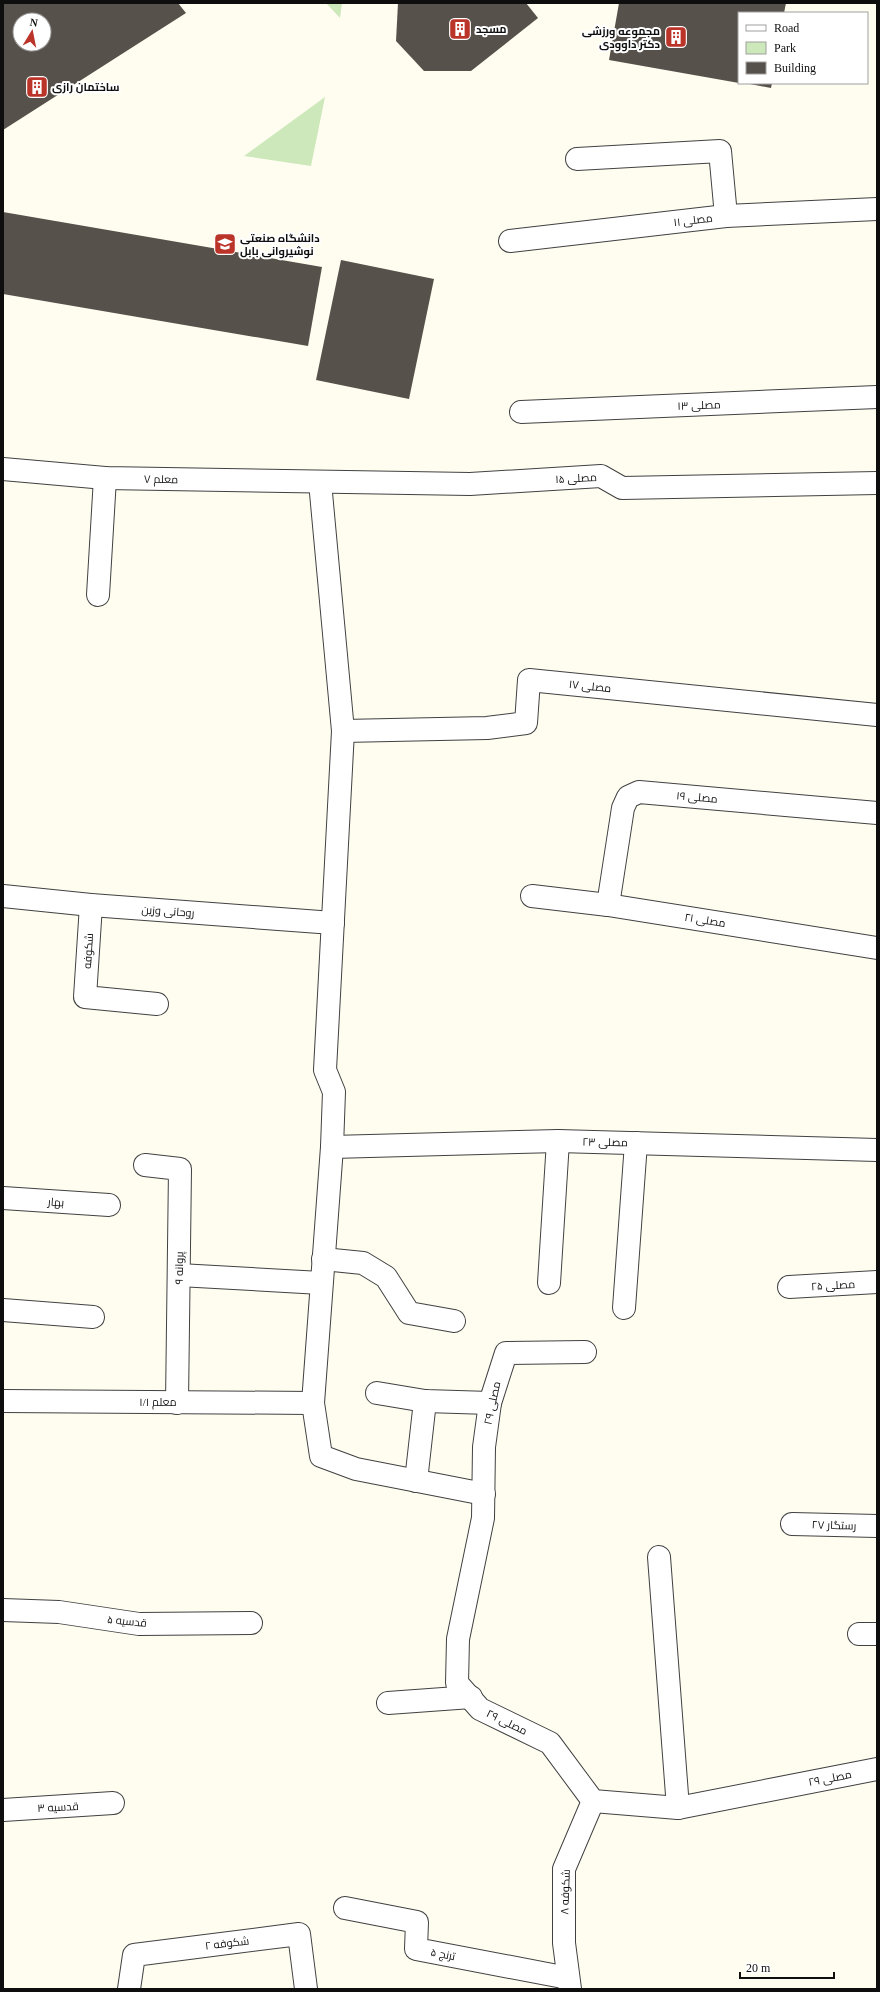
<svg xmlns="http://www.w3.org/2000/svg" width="880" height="1992" font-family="'Times New Roman',Cairo,serif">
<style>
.green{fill:#cde8ba}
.building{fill:#57514b;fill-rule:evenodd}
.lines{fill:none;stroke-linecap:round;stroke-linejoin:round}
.minor-casing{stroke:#414141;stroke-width:24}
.minor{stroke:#fff;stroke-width:22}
.labels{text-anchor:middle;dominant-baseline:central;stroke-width:4;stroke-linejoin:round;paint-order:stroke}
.poi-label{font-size:11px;font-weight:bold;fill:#0e0e0e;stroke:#fff;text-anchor:start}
.street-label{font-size:11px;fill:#0e0e0e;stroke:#fff}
</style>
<rect width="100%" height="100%" fill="#fffdf0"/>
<g class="green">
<path d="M326,3H342L340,18Z"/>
<path d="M325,97L311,166L244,156Z"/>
</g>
<g class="building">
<path d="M3,3H178L186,13L3,130ZM20,20H44V44H20Z"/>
<path d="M398,3H526L538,18L471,71H424L396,41Z"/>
<path d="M619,3H786L784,13H739V83L609,60Z"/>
<path d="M745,83H772L771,88Z"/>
<path d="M3,212L322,267L308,346L3,294Z"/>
<path d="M341,260L434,279L409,399L316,380Z"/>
</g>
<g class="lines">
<g class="minor-casing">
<g id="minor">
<path d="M577,159L720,151L726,216"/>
<path d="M510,241L726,216L877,209"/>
<path d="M521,412L877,397"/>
<path d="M3,469L105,478L470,484L601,476L622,488L877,483"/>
<path d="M320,482L343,731L325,1070L334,1092L332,1147L313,1403L321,1456L356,1469L484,1494"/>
<path d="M98,595L105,478"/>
<path d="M343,731L487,728L526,723L529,680L877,715"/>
<path d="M3,896L91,905L333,923"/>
<path d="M532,896L608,905L877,948"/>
<path d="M91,905L85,997L157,1004"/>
<path d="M608,905L623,808L628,797L639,792L877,813"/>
<path d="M332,1147L558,1141L877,1150"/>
<path d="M145,1165L180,1169L177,1403"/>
<path d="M3,1198L109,1205"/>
<path d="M323,1259L363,1263L386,1277L409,1313L454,1321"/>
<path d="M179,1275L321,1283"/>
<path d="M549,1283L558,1141"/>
<path d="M789,1287L877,1282"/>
<path d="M624,1308L636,1143"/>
<path d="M3,1310L93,1317"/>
<path d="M585,1352L506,1353L490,1403L484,1447L483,1518L458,1639L457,1683L480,1709L550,1743L593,1801L678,1808L877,1769"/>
<path d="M377,1393L425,1401L490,1403"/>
<path d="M3,1401L313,1403"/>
<path d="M416,1481L425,1401"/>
<path d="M792,1524L877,1526"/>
<path d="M659,1557L678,1808"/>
<path d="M3,1610L59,1612L139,1624L251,1623"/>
<path d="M859,1634H877"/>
<path d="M388,1703L471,1697"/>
<path d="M3,1810L113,1803"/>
<path d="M345,1908L417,1922L416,1949L568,1978"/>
<path d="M129,1989L134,1955L299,1934L306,1989"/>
<path d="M570,1989L564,1943V1869L593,1801"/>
</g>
</g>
<use href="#minor" class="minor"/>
</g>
<defs>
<g id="building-square" transform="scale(1.15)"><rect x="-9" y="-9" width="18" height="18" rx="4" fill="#bb342a" stroke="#fff"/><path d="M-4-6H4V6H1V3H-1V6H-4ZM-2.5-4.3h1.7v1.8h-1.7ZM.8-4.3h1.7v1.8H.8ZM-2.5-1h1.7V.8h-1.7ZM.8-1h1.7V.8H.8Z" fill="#fff"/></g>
<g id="university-square" transform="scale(1.15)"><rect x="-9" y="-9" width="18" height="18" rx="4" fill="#bb342a" stroke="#fff"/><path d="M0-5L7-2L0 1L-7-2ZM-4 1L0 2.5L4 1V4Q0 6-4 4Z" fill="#fff"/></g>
</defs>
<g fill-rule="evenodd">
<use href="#building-square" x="460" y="29"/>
<use href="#building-square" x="676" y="37"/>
<use href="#building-square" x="37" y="87"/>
<use href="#university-square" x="225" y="244"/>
</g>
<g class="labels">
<g class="poi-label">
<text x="476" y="29">مسجد</text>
<text x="660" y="31" text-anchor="end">مجموعه ورزشی<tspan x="660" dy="13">دکتر داوودی</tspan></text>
<text x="52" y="87">ساختمان رازی</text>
<text x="240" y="238">دانشگاه صنعتی<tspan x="240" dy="13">نوشیروانی بابل</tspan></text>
</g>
<g class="street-label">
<text transform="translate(693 220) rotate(-7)">مصلی ۱۱</text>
<text transform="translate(699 405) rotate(-2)">مصلی ۱۳</text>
<text transform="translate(576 478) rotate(-3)">مصلی ۱۵</text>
<text transform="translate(161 479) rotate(1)">معلم ۷</text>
<text transform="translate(590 686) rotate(6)">مصلی ۱۷</text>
<text transform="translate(697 797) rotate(5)">مصلی ۱۹</text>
<text transform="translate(168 911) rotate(4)">روحانی وزین</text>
<text transform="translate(705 920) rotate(9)">مصلی ۲۱</text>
<text transform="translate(88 951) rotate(-86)">شکوفه</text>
<text transform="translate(605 1142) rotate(1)">مصلی ۲۳</text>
<text transform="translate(56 1202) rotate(4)">بهار</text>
<text transform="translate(179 1268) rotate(-89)">پروانه ۹</text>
<text transform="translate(833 1285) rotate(-3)">مصلی ۲۵</text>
<text x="158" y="1402">معلم ۱/۱</text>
<text transform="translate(492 1403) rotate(-78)">مصلی ۲۹</text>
<text transform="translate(834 1525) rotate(2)">رستگار ۲۷</text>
<text transform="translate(127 1621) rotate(6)">قدسیه ۵</text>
<text transform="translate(507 1722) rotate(26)">مصلی ۲۹</text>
<text transform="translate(830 1778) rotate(-11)">مصلی ۲۹</text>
<text transform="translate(58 1807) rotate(-3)">قدسیه ۳</text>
<text transform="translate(565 1892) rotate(-88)">شکوفه ۸</text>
<text transform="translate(227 1943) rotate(-7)">شکوفه ۲</text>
<text transform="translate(443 1954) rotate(11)">ترنج ۵</text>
</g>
</g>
<rect width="880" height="1992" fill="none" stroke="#0e0e0e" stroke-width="8"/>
<rect x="738" y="12" width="130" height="72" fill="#ffffff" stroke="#9f9f9f"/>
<rect x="746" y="25" width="20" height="6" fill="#ffffff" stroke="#9f9f9f"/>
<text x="774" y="32" font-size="12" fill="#0e0e0e">Road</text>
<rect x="746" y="42" width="20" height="12" fill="#cde8ba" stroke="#9f9f9f"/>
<text x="774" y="52" font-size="12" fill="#0e0e0e">Park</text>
<rect x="746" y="62" width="20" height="12" fill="#57514b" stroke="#9f9f9f"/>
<text x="774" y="72" font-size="12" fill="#0e0e0e">Building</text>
<g transform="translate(32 32) rotate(10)"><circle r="19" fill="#ffffff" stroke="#9f9f9f"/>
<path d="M0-3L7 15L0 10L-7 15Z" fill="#bb342a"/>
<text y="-6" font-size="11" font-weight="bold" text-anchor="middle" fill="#0e0e0e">N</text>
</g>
<path d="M740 1972v6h94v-6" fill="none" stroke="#0e0e0e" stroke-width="2"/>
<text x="746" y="1972" font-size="12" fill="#0e0e0e" stroke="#ffffff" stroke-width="3" paint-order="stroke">20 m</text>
</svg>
